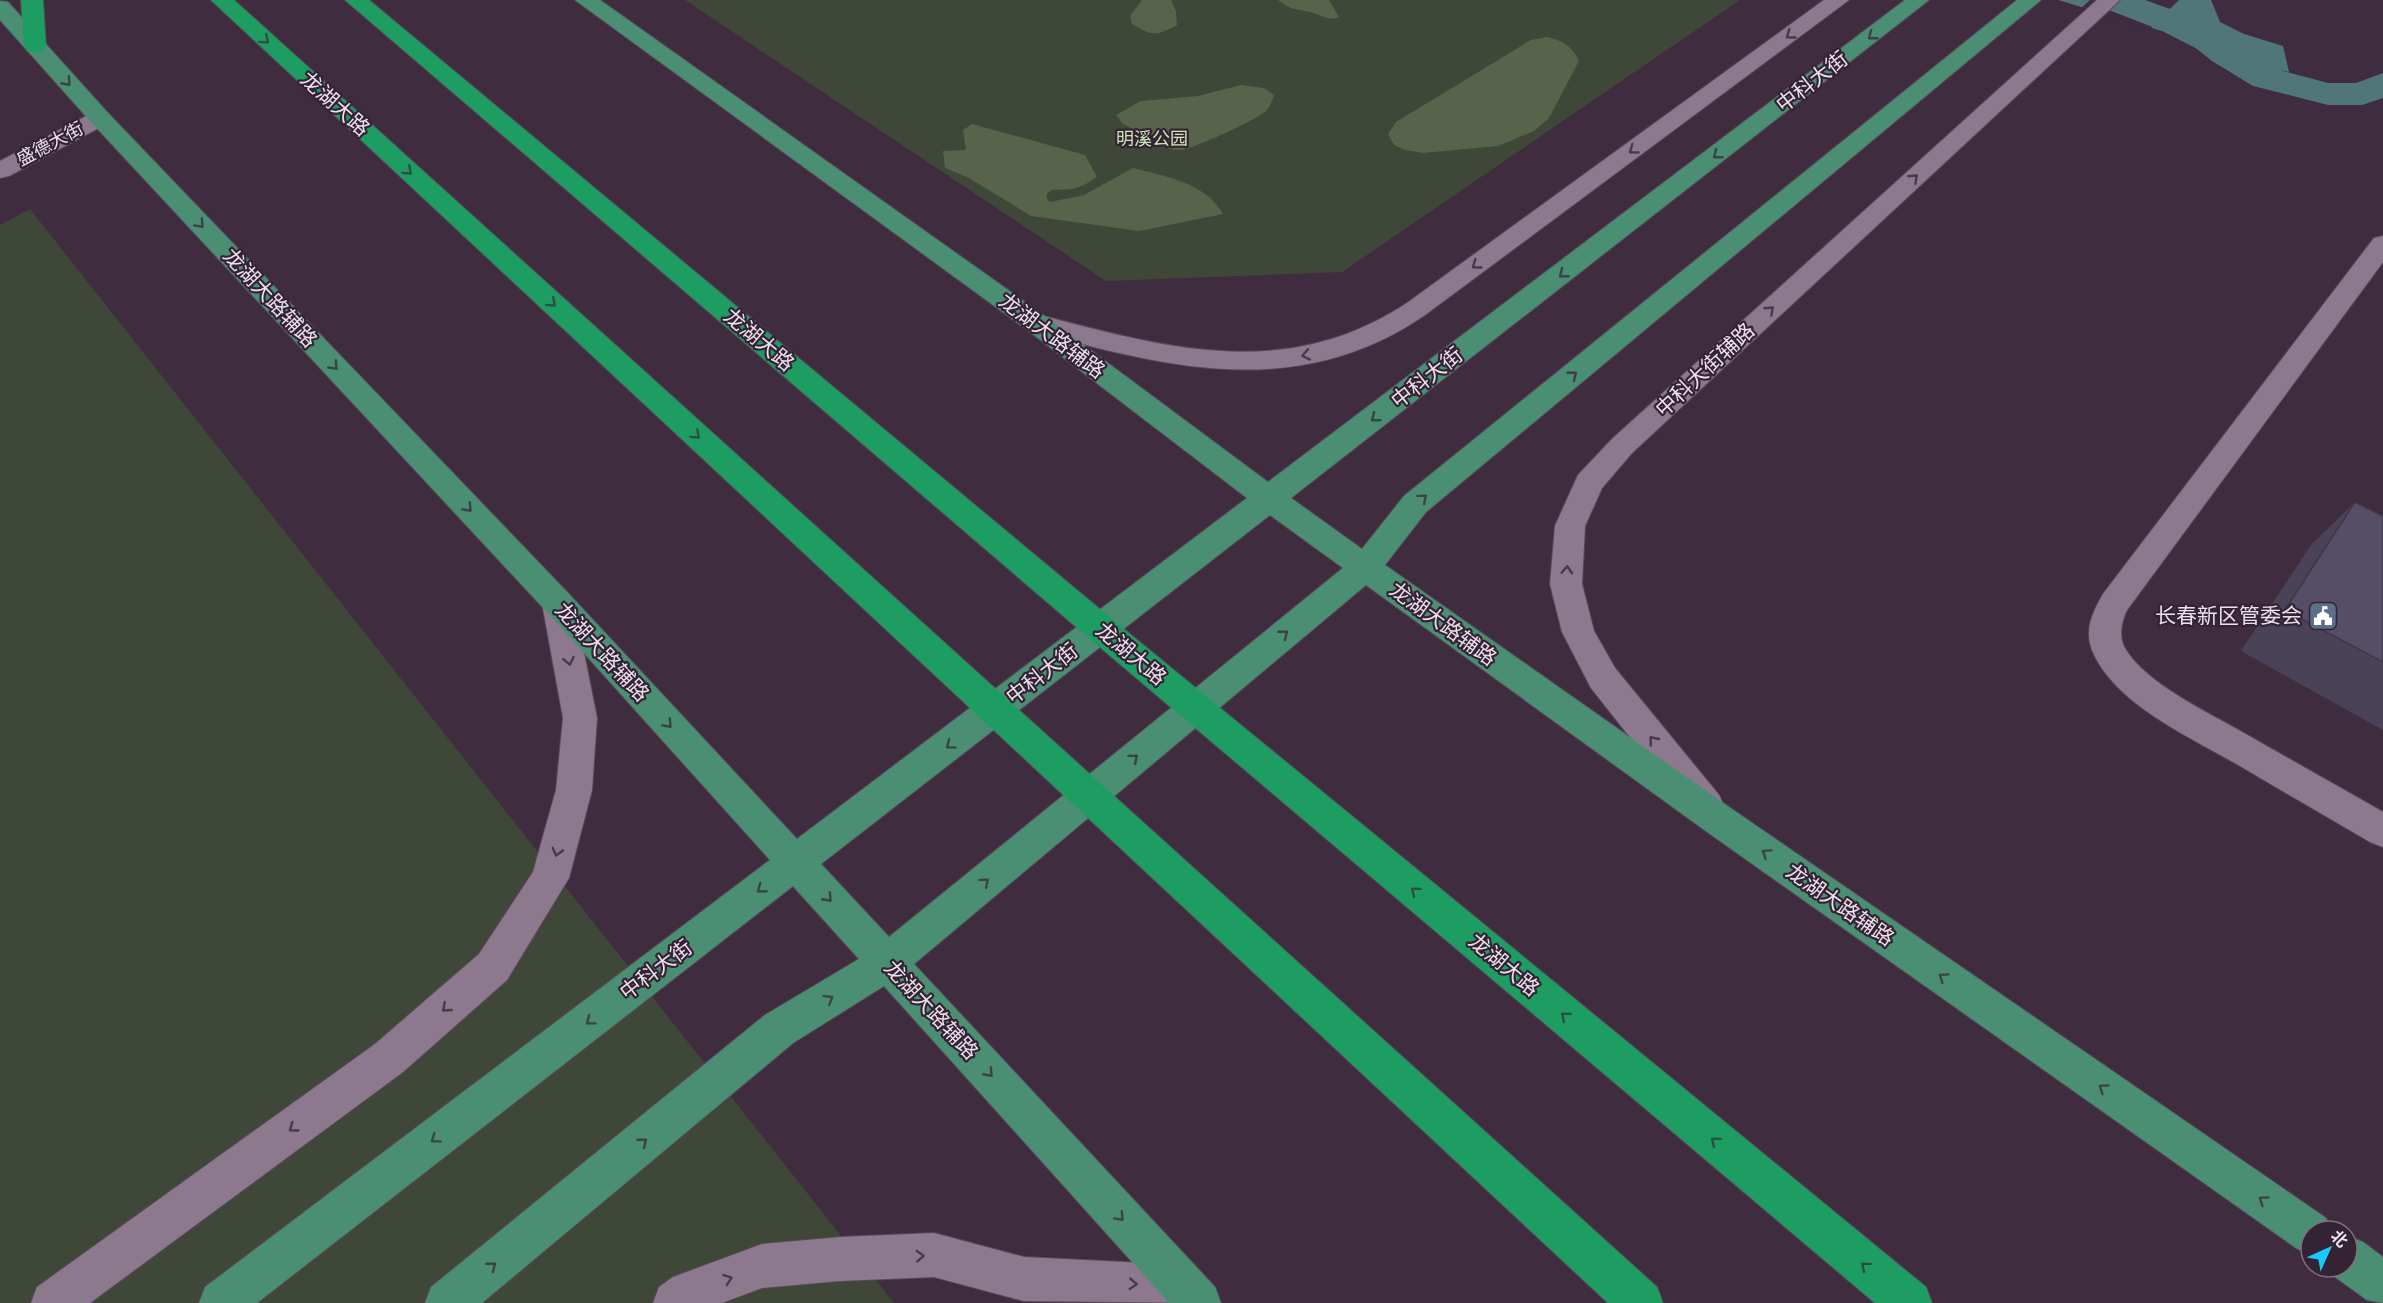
<svg xmlns="http://www.w3.org/2000/svg" width="2383" height="1303" font-family="'Fira Sans','Noto Sans SC',sans-serif">
<style>
.green{fill:#3f4738}
.forest{fill:#57644b}
.water{fill:#51767a}
.pier{fill:#3f2d3f}
.lines{fill:none;stroke-linecap:round;stroke-linejoin:round}
.canal{fill:#51767a;fill-rule:evenodd}
.minor-casing{stroke:#584a59;stroke-width:2}
.major-casing{stroke:#584a59;stroke-width:2}
.highway-casing{stroke:#584a59;stroke-width:2}
.minor{fill:#8d798d;fill-rule:evenodd}
.major{fill:#4a8f73;fill-rule:evenodd}
.highway{fill:#1e9d62;fill-rule:evenodd}
.wall{fill:#4a4358}
.building{fill:#564e66;stroke:#3c3747;stroke-width:1.5}
.oneway{stroke:#4a384b}
.oneway2{stroke:#3b4348}
.oneway3{stroke:#2c4e45}
.labels{text-anchor:middle;dominant-baseline:central;stroke-width:4.5;stroke-linejoin:round;paint-order:stroke}
.far-park-label{font-size:18px;fill:#cbe6b4;stroke:#342335}
.far-street-label{font-size:18px;fill:#ebe0eb;stroke:#342335}
.street-label{font-size:21px;fill:#ebe0eb;stroke:#342335}
.poi-label{font-size:21px;fill:#ebe0eb;stroke:#342335;text-anchor:end}
</style>
<rect width="100%" height="100%" fill="#3f2d3f"/>
<g class="green">
<path d="M685,0H1740L1342,272L1106,281Z"/>
<path d="M30,209L894,1303H0V225Z"/>
</g>
<g class="forest">
<path d="M1142,0H1171L1176,11L1177,25C1156,36 1154,37 1132,24L1130,16Z"/>
<path d="M1278,0H1329L1339,17C1328,22 1321,14 1310,12C1293,8 1293,11 1278,0Z"/>
<path d="M1547,37C1563,41 1571,45 1579,61L1549,118L1534,131L1498,146L1423,153L1405,150L1394,145L1388,134L1396,122L1531,40Z"/>
<path d="M1241,85L1264,88L1274,95C1272,100 1270,108 1266,111C1256,120 1193,149 1181,150C1177,150 1172,149 1167,148L1159,137L1141,133L1123,124L1116,115L1141,101L1198,96Z"/>
<path d="M972,124L1085,155L1097,177C1078,190 1074,189 1052,190L1047,194V199L1050,202L1084,195L1133,168C1165,176 1206,183 1223,214L1139,231L1031,216L969,178L945,168L943,151L966,150L963,130Z"/>
</g>
<path class="water" d="M2058,0H2211L2220,22L2244,34L2283,46L2289,72L2225,63L2162,31Z"/>
<path class="pier" d="M2090,0H2179L2149,30L2079,10Z"/>
<g class="lines">
<path class="canal" d="M2096,0H2145L2212,24L2238,45L2279,70L2328,83H2356L2383,73V98L2362,105H2328L2253,86L2212,61L2186,40L2101,7Z"/>
<g class="minor-casing">
<g id="minor">
<path d="M1824,0H1849L1425,315C1296,403 1165,367 1026,329L1022,323L1026,317L1036,314C1166,348 1285,383 1407,303Z"/>
<path d="M2097,0H2120L1632,453L1602,488L1585,526L1582,584L1594,631L1615,668L1719,795L1724,806L1719,817L1706,822L1693,817L1591,688L1562,632L1550,584L1555,526L1578,475L1612,439Z"/>
<path d="M100,111L108,113L112,118L108,123L9,176L0,178V161L92,113Z"/>
<path d="M2383,236V262L2127,610C2121,622 2118,638 2126,650C2147,684 2209,713 2244,733C2291,760 2337,786 2383,812V847L2370,842C2327,817 2284,792 2240,766C2191,737 2115,705 2092,650C2084,629 2093,612 2103,594L2374,238Z"/>
<path d="M558,590L569,594L574,603L597,718L592,790L569,878L507,980L403,1072L90,1303H31L37,1287L375,1044L479,954L533,872L556,790L563,718L542,603L547,594Z"/>
<path d="M934,1233L1024,1257L1184,1265L1200,1271L1206,1287L1199,1303L1024,1301L934,1277L840,1281L762,1288L722,1303H653L659,1287L673,1277L762,1244L840,1237Z"/>
</g>
</g>
<g class="major-casing">
<g id="major">
<path d="M575,0H600L1046,317L1268,482L1905,0H1929L1291,498L1362,549L1404,496L2017,0H2041L1426,512L1385,565L1729,807L2326,1218L2332,1231H2311V1255L2296,1248L1703,829L1366,585L914,964L1215,1287L1221,1303H1169L884,986L793,1043L482,1303H425L431,1287L765,1015L859,959L793,886L257,1303H199L205,1287L770,860L547,612L92,123L0,20V1L8,2L108,113L569,594L797,839L1247,498L1026,329ZM1270,515L1343,568L889,937L821,864Z"/>
<path d="M2347,1236L2363,1242L2383,1257V1303L2367,1300L2331,1274L2329,1267H2347Z"/>
</g>
</g>
<g class="highway-casing">
<g id="highway">
<path d="M21,0H43L46,46L43,51L35,53L27,51L24,46Z"/>
<path d="M211,0H234L1657,1287L1663,1303H1608Z"/>
<path d="M345,0H369L1113,620L1926,1287L1932,1303H1875L1089,638Z"/>
</g>
</g>
<use href="#minor" class="minor"/>
<use href="#major" class="major"/>
<use href="#highway" class="highway"/>
</g>
<path class="wall" d="M2355,502L2383,516V730L2241,651L2311,545Z"/>
<path class="building" d="M2355,502L2383,516V662L2285,610Z"/>
<defs><path id="oneway-chevron" d="M-2-3.5L2.5 0L-2 3.5" fill="none" stroke-width="1.6" stroke-linecap="round" stroke-linejoin="round" transform="scale(1.5)"/></defs>
<g class="oneway">
<use href="#oneway-chevron" transform="translate(1790 35) rotate(144)"/>
<use href="#oneway-chevron" transform="translate(1633 150) rotate(144)"/>
<use href="#oneway-chevron" transform="translate(1914 178) rotate(-43)"/>
<use href="#oneway-chevron" transform="translate(1476 265) rotate(144)"/>
<use href="#oneway-chevron" transform="translate(1770 310) rotate(-43)"/>
<use href="#oneway-chevron" transform="translate(1306 355) rotate(169)"/>
<use href="#oneway-chevron" transform="translate(1567 570) rotate(-87)"/>
<use href="#oneway-chevron" transform="translate(569 661) rotate(79)"/>
<use href="#oneway-chevron" transform="translate(1653 740) rotate(-129)"/>
<use href="#oneway-chevron" transform="translate(557 852) rotate(105)"/>
<use href="#oneway-chevron" transform="translate(446 1008) rotate(139)"/>
<use href="#oneway-chevron" transform="translate(293 1128) rotate(144)"/>
<use href="#oneway-chevron" transform="translate(920 1256) rotate(-2)"/>
<use href="#oneway-chevron" transform="translate(728 1279) rotate(-20)"/>
<use href="#oneway-chevron" transform="translate(1133 1284) rotate(3)"/>
</g>
<g class="oneway2">
<use href="#oneway-chevron" transform="translate(1872 36) rotate(142)"/>
<use href="#oneway-chevron" transform="translate(67 82) rotate(48)"/>
<use href="#oneway-chevron" transform="translate(1717 155) rotate(142)"/>
<use href="#oneway-chevron" transform="translate(200 224) rotate(47)"/>
<use href="#oneway-chevron" transform="translate(1563 274) rotate(142)"/>
<use href="#oneway-chevron" transform="translate(334 366) rotate(47)"/>
<use href="#oneway-chevron" transform="translate(1573 375) rotate(-39)"/>
<use href="#oneway-chevron" transform="translate(1375 418) rotate(142)"/>
<use href="#oneway-chevron" transform="translate(1423 498) rotate(-40)"/>
<use href="#oneway-chevron" transform="translate(468 508) rotate(47)"/>
<use href="#oneway-chevron" transform="translate(1284 634) rotate(-39)"/>
<use href="#oneway-chevron" transform="translate(668 724) rotate(47)"/>
<use href="#oneway-chevron" transform="translate(950 745) rotate(143)"/>
<use href="#oneway-chevron" transform="translate(1134 758) rotate(-40)"/>
<use href="#oneway-chevron" transform="translate(1766 853) rotate(-145)"/>
<use href="#oneway-chevron" transform="translate(985 882) rotate(-40)"/>
<use href="#oneway-chevron" transform="translate(761 889) rotate(143)"/>
<use href="#oneway-chevron" transform="translate(828 898) rotate(48)"/>
<use href="#oneway-chevron" transform="translate(1943 977) rotate(-145)"/>
<use href="#oneway-chevron" transform="translate(829 999) rotate(-32)"/>
<use href="#oneway-chevron" transform="translate(590 1021) rotate(143)"/>
<use href="#oneway-chevron" transform="translate(989 1073) rotate(47)"/>
<use href="#oneway-chevron" transform="translate(2103 1088) rotate(-145)"/>
<use href="#oneway-chevron" transform="translate(435 1139) rotate(143)"/>
<use href="#oneway-chevron" transform="translate(643 1142) rotate(-39)"/>
<use href="#oneway-chevron" transform="translate(2263 1200) rotate(-145)"/>
<use href="#oneway-chevron" transform="translate(1120 1217) rotate(47)"/>
<use href="#oneway-chevron" transform="translate(492 1266) rotate(-39)"/>
</g>
<g class="oneway3">
<use href="#oneway-chevron" transform="translate(265 40) rotate(42)"/>
<use href="#oneway-chevron" transform="translate(408 171) rotate(42)"/>
<use href="#oneway-chevron" transform="translate(552 303) rotate(42)"/>
<use href="#oneway-chevron" transform="translate(696 435) rotate(42)"/>
<use href="#oneway-chevron" transform="translate(1415 891) rotate(-140)"/>
<use href="#oneway-chevron" transform="translate(1565 1016) rotate(-140)"/>
<use href="#oneway-chevron" transform="translate(1715 1141) rotate(-140)"/>
<use href="#oneway-chevron" transform="translate(1865 1266) rotate(-140)"/>
</g>
<defs>
<g id="civic-square" transform="scale(1.5)"><rect x="-9" y="-9" width="18" height="18" rx="4" fill="#5c6f8a" stroke="#342335"/><path d="M-.6-6.5H3V-4.5H.6V-3L4-1V1h2V6H-6V1h2V-1L-.6-3ZM-1.2 2.5V6h2.4V2.5Z" fill="#fff"/></g>
</defs>
<g fill-rule="evenodd">
<use href="#civic-square" x="2323" y="616"/>
</g>
<g class="labels">
<g class="far-park-label">
<text x="1152" y="139">明溪公园</text>
</g>
<g class="far-street-label">
<text transform="translate(50 144) rotate(-28)">盛德大街</text>
</g>
<g class="street-label">
<text transform="translate(1812 82) rotate(-38)">中科大街</text>
<text transform="translate(335 104) rotate(42)">龙湖大路</text>
<text transform="translate(270 298) rotate(47)">龙湖大路辅路</text>
<text transform="translate(1052 336) rotate(37)">龙湖大路辅路</text>
<text transform="translate(759 340) rotate(40)">龙湖大路</text>
<text transform="translate(1705 370) rotate(-43)">中科大街辅路</text>
<text transform="translate(1427 378) rotate(-38)">中科大街</text>
<text transform="translate(1443 624) rotate(36)">龙湖大路辅路</text>
<text transform="translate(602 652) rotate(47)">龙湖大路辅路</text>
<text transform="translate(1131 654) rotate(40)">龙湖大路</text>
<text transform="translate(1042 674) rotate(-38)">中科大街</text>
<text transform="translate(1840 905) rotate(35)">龙湖大路辅路</text>
<text transform="translate(1504 965) rotate(40)">龙湖大路</text>
<text transform="translate(656 970) rotate(-37)">中科大街</text>
<text transform="translate(931 1010) rotate(47)">龙湖大路辅路</text>
</g>
<g class="poi-label">
<text x="2302" y="616">长春新区管委会</text>
</g>
</g>
<g transform="translate(2329 1249) rotate(45)"><circle r="28" fill="#342335" stroke="#7d6f7e" stroke-width="1.5"/>
<path d="M0-4.5L10 22L0 15L-10 22Z" fill="#1acafc"/>
<text y="-9" font-size="16" font-weight="bold" text-anchor="middle" fill="#ebe0eb">北</text>
</g>
</svg>
